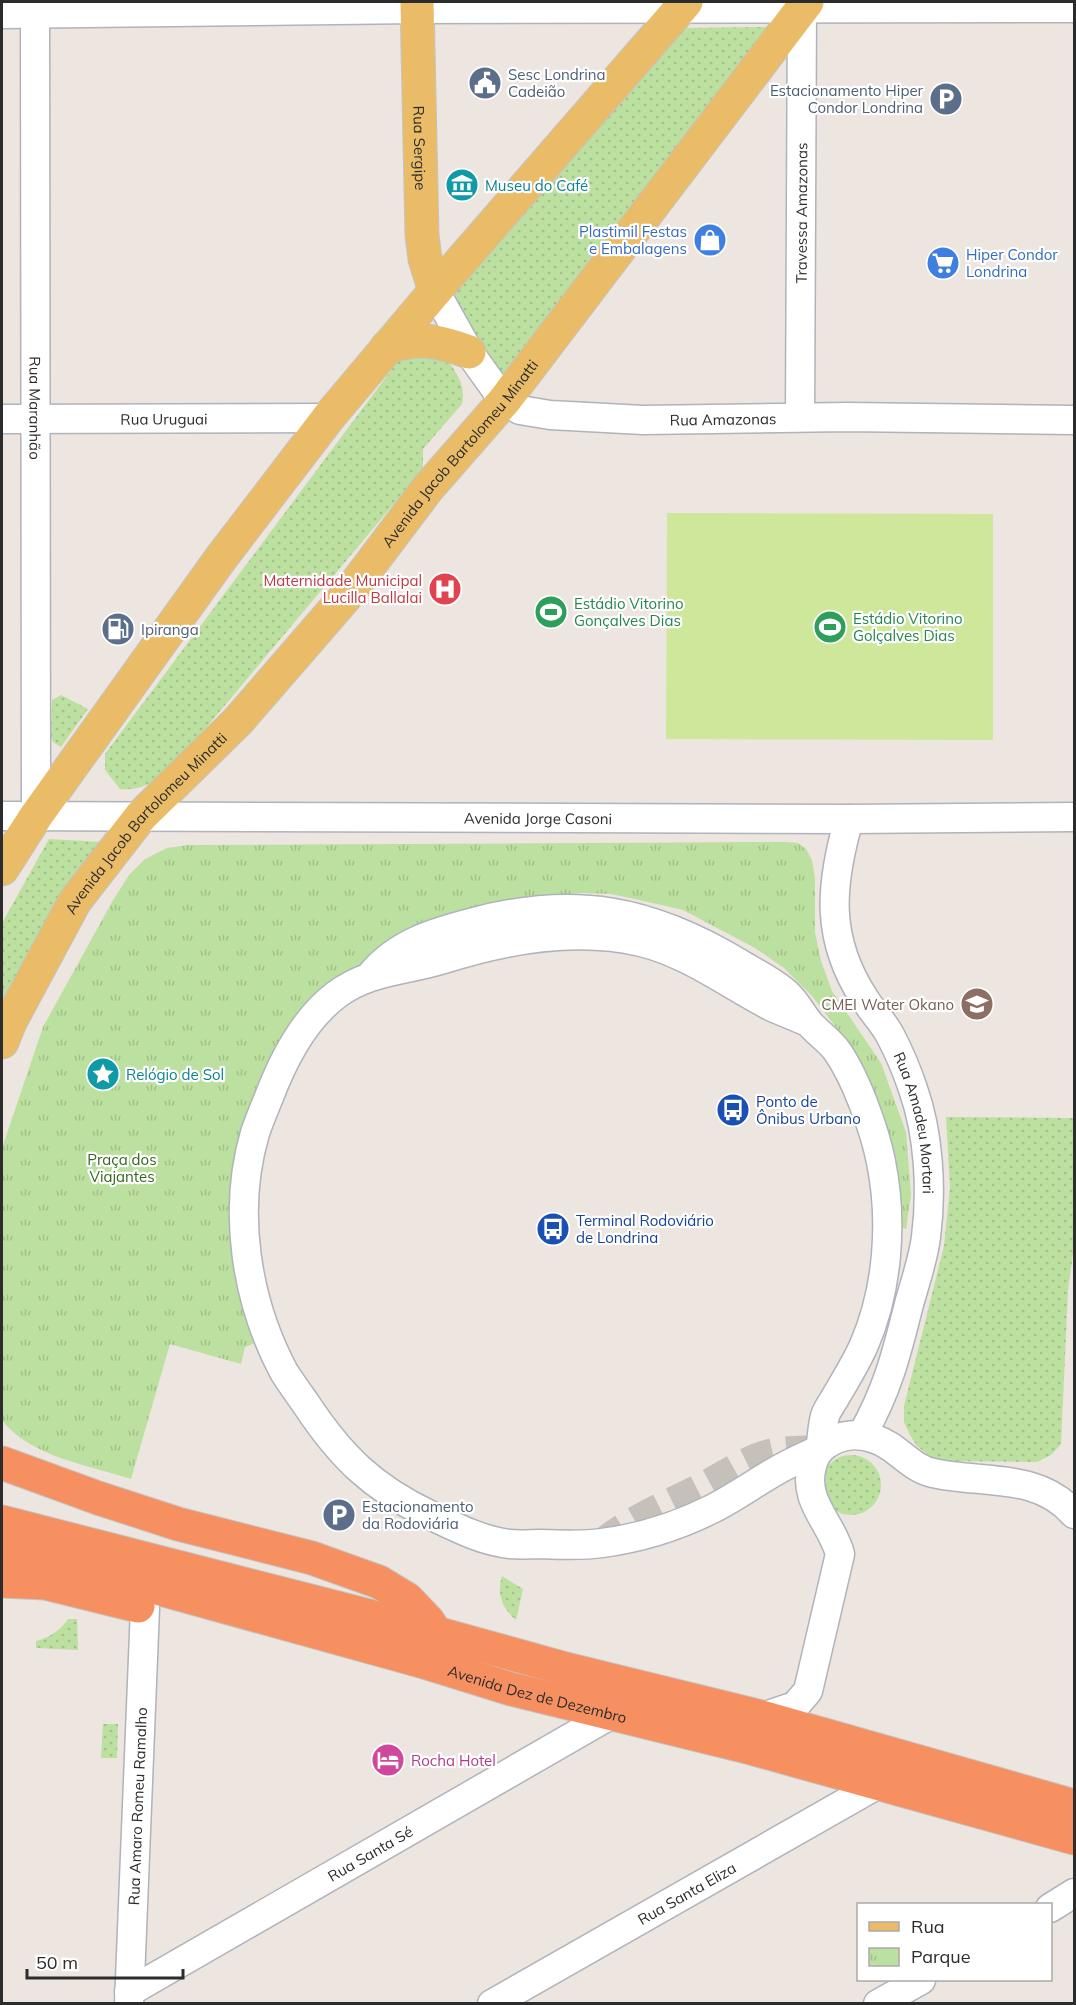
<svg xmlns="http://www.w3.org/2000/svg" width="1076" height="2005" font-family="Mulish,sans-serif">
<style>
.grass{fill:url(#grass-dots)}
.park{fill:url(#park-tufts)}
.pitch{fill:#cfe79b}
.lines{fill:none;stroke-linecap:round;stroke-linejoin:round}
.minor-tunnel{stroke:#c6c0bb;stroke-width:28;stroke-dasharray:28 14;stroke-linecap:butt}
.minor-casing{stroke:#afb3bb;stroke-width:31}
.major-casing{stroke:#c4c4c4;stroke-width:35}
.highway-casing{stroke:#c4c4c4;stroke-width:35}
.minor{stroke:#fff;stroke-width:28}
.major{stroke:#eabc67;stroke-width:33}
.highway{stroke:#f69061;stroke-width:33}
.labels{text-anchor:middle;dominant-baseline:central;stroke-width:4.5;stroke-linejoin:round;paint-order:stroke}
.service-label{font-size:15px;fill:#4e5e75;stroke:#fff;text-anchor:start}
.street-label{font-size:15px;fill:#2c2c2c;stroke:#fff}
.culture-label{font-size:15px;fill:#0d838f;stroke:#fff;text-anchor:start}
.shop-label{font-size:15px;fill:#366cbe;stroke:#fff;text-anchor:end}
.health-label{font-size:15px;fill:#be3a42;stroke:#fff;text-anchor:end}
.leisure-label{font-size:15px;fill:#27864d;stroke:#fff;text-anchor:start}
.education-label{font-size:15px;fill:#785e54;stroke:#fff;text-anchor:end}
.transit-label{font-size:15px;fill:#164399;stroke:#fff;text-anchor:start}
.park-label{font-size:15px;fill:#36661f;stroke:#fff}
.hotel-label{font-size:15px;fill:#b23c85;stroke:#fff;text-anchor:start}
</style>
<defs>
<pattern id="grass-dots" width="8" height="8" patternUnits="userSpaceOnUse" patternTransform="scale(1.5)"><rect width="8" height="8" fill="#bce09f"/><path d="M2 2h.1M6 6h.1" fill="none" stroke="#a2c089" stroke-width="1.8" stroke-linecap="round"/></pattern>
<pattern id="park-tufts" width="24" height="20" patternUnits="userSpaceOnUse" patternTransform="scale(1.5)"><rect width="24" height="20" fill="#bce09f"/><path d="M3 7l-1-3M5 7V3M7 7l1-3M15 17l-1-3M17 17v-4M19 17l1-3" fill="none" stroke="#a2c089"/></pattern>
</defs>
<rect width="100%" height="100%" fill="#ede5df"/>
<g class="grass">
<path d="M775,27L502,381L451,295L676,28Z"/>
<path d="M408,352L449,362C458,375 466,388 462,404L423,449V467L419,474L168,773C152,783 139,791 120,789L105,770V754L401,357Z"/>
<path d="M61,695L88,709L61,747L53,742L51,737L52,700Z"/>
<path d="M49,839L102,842L10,985L2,1006V923Z"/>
<path d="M946,1117L1074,1118V1247L1068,1290L1061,1444L1051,1455L1037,1462L940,1461L926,1453L917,1446L910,1435L904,1422V1406L944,1246L950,1187Z"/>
<circle cx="851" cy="1485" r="30"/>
<path d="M502,1576L523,1589L516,1620C501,1607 497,1594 502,1576Z"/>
<path d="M68,1619H77L78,1650L36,1648V1641C49,1638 61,1630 68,1619Z"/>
<path d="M103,1724H118L117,1758H101Z"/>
</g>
<path class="park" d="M786,842L798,843L806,849L812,860L815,878V932L821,961L832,991L881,1063L906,1132L911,1195L906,1229L899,1227L875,1100L835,1026L812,996L784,968L755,948L683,910L635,899L611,894L580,893L492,902L456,912L423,928L342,984L251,1138L260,1341L245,1347L241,1364L170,1344L131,1479C91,1466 28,1456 2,1420V1148L43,1027L112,902L129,875L145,859L167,848L188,845Z"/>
<path class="pitch" d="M667,513L993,514V740L666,739Z"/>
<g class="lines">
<path class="minor-tunnel" d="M600,1544C633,1517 671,1503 708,1483C727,1473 748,1458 770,1453C786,1449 803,1450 820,1449"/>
<g class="minor-casing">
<g id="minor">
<path id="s1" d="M35,2L36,816"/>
<path d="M2,14L417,9L1074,8"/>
<path id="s2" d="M435,291L469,352L504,401L520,410L550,415L643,420L847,417L1074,420"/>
<path id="s3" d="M800,417L802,8"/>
<path id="s4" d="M2,419L328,418"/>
<path id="s5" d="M2,816L849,819L1074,817"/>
<path id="s6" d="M849,819C830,885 825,938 864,998C872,1011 883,1022 890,1035C899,1052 907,1071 913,1089C929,1134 932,1191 926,1237C923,1261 914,1285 908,1308C896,1356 887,1391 862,1435"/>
<path d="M371,975C397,943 435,932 474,922C575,895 651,910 739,963C755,973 774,982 787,994C797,1003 802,1015 810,1024C819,1034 830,1041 837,1051C856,1078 875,1131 881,1162C893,1221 888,1290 864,1345C856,1363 846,1379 836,1396C833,1402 827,1409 825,1416C822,1427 822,1439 820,1449C808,1455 796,1460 785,1466C760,1479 738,1496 712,1509C678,1526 640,1538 602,1543C582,1546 561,1545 541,1544C531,1544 520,1545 510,1544C482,1541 455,1527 430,1515C373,1488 341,1457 306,1404C299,1394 291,1383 284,1372C246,1301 232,1211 255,1133C259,1121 264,1109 269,1097C283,1060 303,1020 336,995C369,970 406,971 444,959C507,939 576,927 641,942C690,954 729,985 772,1007C784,1012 796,1017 808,1022"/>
<path d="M762,1717L795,1706L808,1691L840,1554C832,1523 802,1501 812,1466C814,1457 819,1449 827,1444C841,1434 859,1433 875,1439C897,1446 910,1468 933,1473C981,1484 1038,1472 1074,1514"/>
<path d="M1050,1908L1074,1893"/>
<path id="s7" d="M129,1992L610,1715"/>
<path id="s8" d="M129,2004L145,1608"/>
<path id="s9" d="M492,2004L880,1783"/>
<path d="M878,2004L921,1980"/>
</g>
</g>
<g class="major-casing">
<g id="major">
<path id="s10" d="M417,2L422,235L425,259L435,291"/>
<path d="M387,347C420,337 437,340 469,352"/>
<path d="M2,869L36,816L221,558L328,418L435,291L686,2"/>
<path id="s11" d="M2,1042L10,1022L75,901L141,816L238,721L348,594L428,488L504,401L807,2"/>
</g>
</g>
<g class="highway-casing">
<g id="highway">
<path d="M2,1463L98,1498L178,1524L312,1558L379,1582L407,1599L428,1621L436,1633"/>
<path d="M2,1522L436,1633L566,1669L762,1717L1074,1806"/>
<path id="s12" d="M2,1548L81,1567L424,1662L511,1689L747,1747L1074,1838"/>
<path d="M2,1581L45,1583L138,1606"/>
</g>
</g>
<use href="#minor" class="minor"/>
<use href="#major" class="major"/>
<use href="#highway" class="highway"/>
</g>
<defs>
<g id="civic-disc" transform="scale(1.725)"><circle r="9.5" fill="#5c6f8a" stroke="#fff"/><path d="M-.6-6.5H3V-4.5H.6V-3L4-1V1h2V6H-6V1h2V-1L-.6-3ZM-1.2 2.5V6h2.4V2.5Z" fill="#fff"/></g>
<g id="parking-disc" transform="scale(1.725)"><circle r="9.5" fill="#5c6f8a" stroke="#fff"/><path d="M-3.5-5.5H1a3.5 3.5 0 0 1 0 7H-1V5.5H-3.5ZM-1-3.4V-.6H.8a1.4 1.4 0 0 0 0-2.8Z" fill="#fff"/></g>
<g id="museum-disc" transform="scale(1.725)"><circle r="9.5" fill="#0f9aa8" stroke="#fff"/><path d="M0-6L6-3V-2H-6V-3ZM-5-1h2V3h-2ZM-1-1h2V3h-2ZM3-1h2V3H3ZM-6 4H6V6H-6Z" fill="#fff"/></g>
<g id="shop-disc" transform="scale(1.725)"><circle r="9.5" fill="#3f7fe0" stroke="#fff"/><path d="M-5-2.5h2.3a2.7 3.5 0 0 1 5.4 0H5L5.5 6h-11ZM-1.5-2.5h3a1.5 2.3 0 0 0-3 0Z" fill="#fff"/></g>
<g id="supermarket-disc" transform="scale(1.725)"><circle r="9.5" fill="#3f7fe0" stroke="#fff"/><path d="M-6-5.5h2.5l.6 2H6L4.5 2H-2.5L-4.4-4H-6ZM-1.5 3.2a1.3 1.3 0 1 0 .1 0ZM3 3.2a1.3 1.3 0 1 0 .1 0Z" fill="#fff"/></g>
<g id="hospital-disc" transform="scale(1.725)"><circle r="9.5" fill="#e0444e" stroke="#fff"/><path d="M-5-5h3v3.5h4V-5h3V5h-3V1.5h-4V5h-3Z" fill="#fff"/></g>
<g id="stadium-disc" transform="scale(1.725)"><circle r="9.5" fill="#2e9e5b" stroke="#fff"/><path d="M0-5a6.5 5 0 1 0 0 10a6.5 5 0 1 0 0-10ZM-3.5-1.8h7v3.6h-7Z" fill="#fff"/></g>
<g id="fuel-disc" transform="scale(1.725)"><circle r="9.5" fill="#5c6f8a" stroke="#fff"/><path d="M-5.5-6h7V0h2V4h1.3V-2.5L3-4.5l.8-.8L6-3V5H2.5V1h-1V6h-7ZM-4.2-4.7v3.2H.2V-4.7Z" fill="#fff"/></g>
<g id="school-disc" transform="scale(1.725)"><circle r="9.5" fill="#8d6e63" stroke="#fff"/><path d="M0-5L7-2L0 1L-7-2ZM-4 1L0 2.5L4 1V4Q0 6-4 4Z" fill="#fff"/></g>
<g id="sight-disc" transform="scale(1.725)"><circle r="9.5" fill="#0f9aa8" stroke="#fff"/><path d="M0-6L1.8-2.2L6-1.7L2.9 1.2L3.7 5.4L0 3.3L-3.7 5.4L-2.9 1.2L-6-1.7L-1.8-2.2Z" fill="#fff"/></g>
<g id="bus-disc" transform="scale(1.725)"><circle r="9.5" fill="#1a4fb4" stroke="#fff"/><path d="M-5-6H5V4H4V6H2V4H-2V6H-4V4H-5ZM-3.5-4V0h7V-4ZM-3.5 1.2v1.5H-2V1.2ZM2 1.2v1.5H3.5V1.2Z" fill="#fff"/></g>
<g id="hotel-disc" transform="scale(1.725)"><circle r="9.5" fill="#d1479c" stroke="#fff"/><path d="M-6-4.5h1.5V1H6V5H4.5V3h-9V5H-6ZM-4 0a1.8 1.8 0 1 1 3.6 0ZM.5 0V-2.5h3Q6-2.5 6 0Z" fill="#fff"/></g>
</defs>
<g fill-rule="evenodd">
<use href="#civic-disc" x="485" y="83"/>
<use href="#parking-disc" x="946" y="99"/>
<use href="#museum-disc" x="462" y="185"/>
<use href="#shop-disc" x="710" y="240"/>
<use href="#supermarket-disc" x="943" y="263"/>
<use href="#hospital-disc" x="445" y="589"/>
<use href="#stadium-disc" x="551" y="612"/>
<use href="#stadium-disc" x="830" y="627"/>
<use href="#fuel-disc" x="118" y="629"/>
<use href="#school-disc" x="977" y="1004"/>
<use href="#sight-disc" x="103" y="1074"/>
<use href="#bus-disc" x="733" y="1110"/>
<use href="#bus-disc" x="553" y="1229"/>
<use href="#parking-disc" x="339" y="1515"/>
<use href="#hotel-disc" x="388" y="1760"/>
</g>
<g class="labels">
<g class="service-label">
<text x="508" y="74">Sesc Londrina<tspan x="508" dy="17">Cadeião</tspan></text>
<text x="923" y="90" text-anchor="end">Estacionamento Hiper<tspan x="923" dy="17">Condor Londrina</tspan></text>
<text x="141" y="629">Ipiranga</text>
<text x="362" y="1506">Estacionamento<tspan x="362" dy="17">da Rodoviária</tspan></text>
</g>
<g class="street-label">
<text stroke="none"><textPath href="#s10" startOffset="146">Rua Sergipe</textPath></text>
<text stroke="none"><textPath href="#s3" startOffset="204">Travessa Amazonas</textPath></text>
<text stroke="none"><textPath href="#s1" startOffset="406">Rua Maranhão</textPath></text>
<text stroke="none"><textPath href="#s4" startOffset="162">Rua Uruguai</textPath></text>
<text stroke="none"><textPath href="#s2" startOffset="352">Rua Amazonas</textPath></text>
<text stroke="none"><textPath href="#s11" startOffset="750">Avenida Jacob Bartolomeu Minatti</textPath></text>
<text stroke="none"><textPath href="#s5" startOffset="536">Avenida Jorge Casoni</textPath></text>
<text stroke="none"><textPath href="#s11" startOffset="264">Avenida Jacob Bartolomeu Minatti</textPath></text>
<text stroke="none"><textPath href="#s6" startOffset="324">Rua Amadeu Mortari</textPath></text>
<text stroke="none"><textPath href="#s12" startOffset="555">Avenida Dez de Dezembro</textPath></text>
<text stroke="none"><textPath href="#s8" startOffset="198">Rua Amaro Romeu Ramalho</textPath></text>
<text stroke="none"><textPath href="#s7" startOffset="278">Rua Santa Sé</textPath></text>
<text stroke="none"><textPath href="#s9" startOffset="224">Rua Santa Eliza</textPath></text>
</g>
<g class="culture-label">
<text x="485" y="185">Museu do Café</text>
<text x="126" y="1074">Relógio de Sol</text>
</g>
<g class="shop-label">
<text x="687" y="231">Plastimil Festas<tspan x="687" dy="17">e Embalagens</tspan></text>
<text x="966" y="254" text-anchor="start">Hiper Condor<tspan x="966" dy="17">Londrina</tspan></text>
</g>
<g class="health-label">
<text x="422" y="580">Maternidade Municipal<tspan x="422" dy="17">Lucilla Ballalai</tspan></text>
</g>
<g class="leisure-label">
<text x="574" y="603">Estádio Vitorino<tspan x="574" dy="17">Gonçalves Dias</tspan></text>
<text x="853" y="618">Estádio Vitorino<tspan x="853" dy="17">Golçalves Dias</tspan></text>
</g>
<g class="education-label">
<text x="954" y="1004">CMEI Water Okano</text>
</g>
<g class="transit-label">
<text x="756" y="1101">Ponto de<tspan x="756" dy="17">Ônibus Urbano</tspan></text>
<text x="576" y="1220">Terminal Rodoviário<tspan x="576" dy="17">de Londrina</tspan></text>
</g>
<g class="park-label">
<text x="122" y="1159">Praça dos<tspan x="122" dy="17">Viajantes</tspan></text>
</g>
<g class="hotel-label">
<text x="411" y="1760">Rocha Hotel</text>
</g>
</g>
<rect width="1076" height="2005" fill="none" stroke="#2c2c2c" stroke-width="6"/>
<rect x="857" y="1903" width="195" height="78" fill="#ffffff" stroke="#ababab" stroke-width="1.5"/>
<rect x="869" y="1922" width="30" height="9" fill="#eabc67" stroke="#ababab" stroke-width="1.5"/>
<text x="911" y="1933" font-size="18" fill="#2c2c2c">Rua</text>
<rect x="869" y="1948" width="30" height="18" fill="url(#park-tufts)" stroke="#ababab" stroke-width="1.5"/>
<text x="911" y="1963" font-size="18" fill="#2c2c2c">Parque</text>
<path d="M27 1969v9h156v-9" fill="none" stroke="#2c2c2c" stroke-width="3"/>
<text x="36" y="1969" font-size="18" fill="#2c2c2c" stroke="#ffffff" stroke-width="4.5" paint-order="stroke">50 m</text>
</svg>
